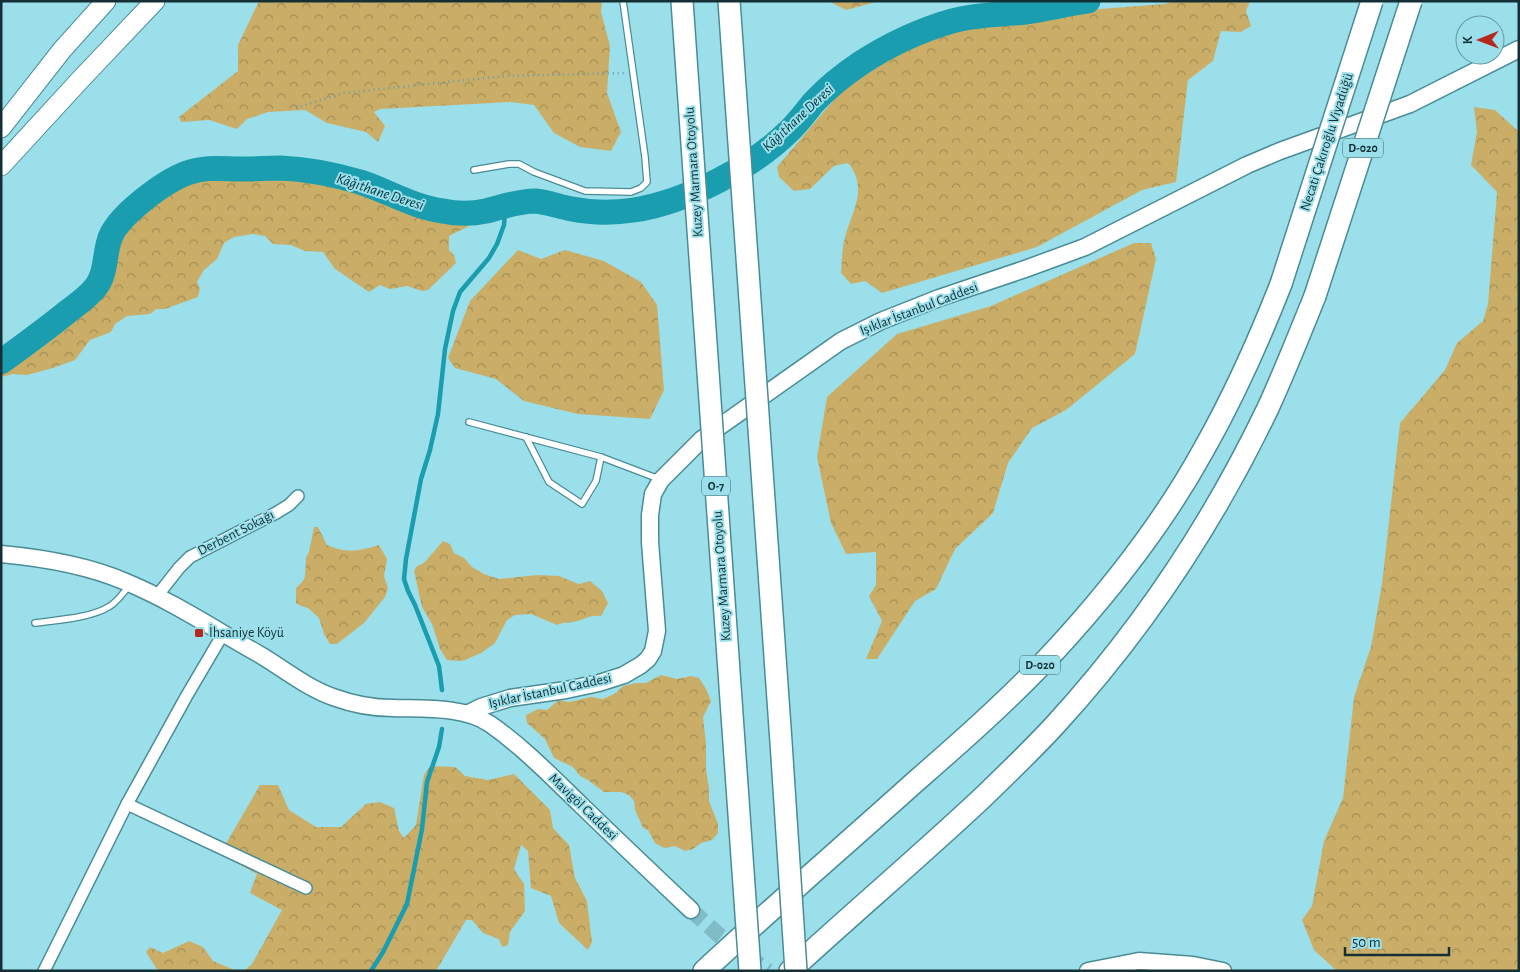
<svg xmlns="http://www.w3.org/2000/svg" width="1520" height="972" font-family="'Alegreya Sans',sans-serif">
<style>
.forest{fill:url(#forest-crowns)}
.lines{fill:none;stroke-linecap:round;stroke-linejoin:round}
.stream{stroke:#1a9dae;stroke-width:4.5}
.river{stroke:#1a9dae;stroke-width:25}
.secondary-tunnel{stroke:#80bcc6;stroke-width:16;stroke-dasharray:16 8;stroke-linecap:butt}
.lane-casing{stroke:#498c96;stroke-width:8}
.street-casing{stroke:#498c96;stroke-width:14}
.secondary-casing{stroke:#498c96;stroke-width:19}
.primary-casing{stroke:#498c96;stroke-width:21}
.highway-casing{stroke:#498c96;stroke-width:24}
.path{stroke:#689da6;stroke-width:2.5;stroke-dasharray:1 4;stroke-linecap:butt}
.lane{stroke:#fff;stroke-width:5.5}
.street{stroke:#fff;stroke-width:11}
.secondary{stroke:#fff;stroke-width:16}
.primary{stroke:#fff;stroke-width:19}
.highway{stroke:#fff;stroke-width:21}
.highway-bridge-casing{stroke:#498c96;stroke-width:24;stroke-linecap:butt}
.highway-bridge{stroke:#fff;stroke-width:21}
.poi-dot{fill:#b6271f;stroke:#9bdfea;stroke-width:2}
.labels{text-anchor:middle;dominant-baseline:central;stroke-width:4;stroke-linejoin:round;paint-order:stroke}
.shield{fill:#9bdfea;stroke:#3c646b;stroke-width:1}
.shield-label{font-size:12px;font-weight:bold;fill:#143035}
.street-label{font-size:14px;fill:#143035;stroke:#9bdfea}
.poi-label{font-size:14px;fill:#143035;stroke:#9bdfea;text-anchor:start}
.water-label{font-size:15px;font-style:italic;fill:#00373e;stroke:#9bdfea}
</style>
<defs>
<pattern id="forest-crowns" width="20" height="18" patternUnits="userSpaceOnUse" patternTransform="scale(1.25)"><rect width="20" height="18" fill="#caae68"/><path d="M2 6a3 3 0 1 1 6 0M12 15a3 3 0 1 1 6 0" fill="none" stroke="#a38e56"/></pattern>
</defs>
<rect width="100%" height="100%" fill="#9bdfea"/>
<g class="forest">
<path d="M259,1H602L601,12L610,46L607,93L621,132L611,151L580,147L554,133L534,105L511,102L380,109L374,112L385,126L378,142L366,132L327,123L305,110L268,112L247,119L237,129L209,120L181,122L179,117L238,71V45Z"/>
<path d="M828,1H880L846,10Z"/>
<path d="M1175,1H1250L1246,11L1251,26L1241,32L1221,31L1213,61L1188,80L1176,182L1142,190L1037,247L882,293L865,281L851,284L841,273C842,261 842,248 845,237C852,211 869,188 848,163L834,166L810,189L794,191L779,177L777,167L848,83L908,42L998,17L1165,4Z"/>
<path d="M1474,107L1495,110L1517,130L1519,134V971H1337L1314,950L1302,920L1312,906L1324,841L1343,798L1354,697L1371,647L1382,584L1400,423L1445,370L1457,343L1483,321L1488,304L1497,192L1471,165L1477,132Z"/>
<path d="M207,157L243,158L260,163L349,174L382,185L409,198L448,207L472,209L480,216L477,222L449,236V250L454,255L456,263L428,290L422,291L407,286L390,289L380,285L369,292L335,269L323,252L305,251L291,245L273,244L265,236L253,234L234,237L224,243L217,259L204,270L197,282L200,288L198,297L165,309H156L150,314L127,316L115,324L111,332L90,340L75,360L53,368L27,375L13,374L1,377V361L6,359L51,315L70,305L92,284L103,266L110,230L121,215L167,179Z"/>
<path d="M1134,243H1151L1156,259L1135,354L1066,410L1032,428L1008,463L993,513L955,549L936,589L915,601L877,659H866L882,621L869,596L876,585V552L846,554L831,523L817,457L827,397L897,334L991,306Z"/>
<path d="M518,250L541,259L565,250L604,261L641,282L657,305L664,390L650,419L578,414L524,401L496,379L455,368L448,358L470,301Z"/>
<path d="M314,527H318L327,545C348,554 358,551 379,545L387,559L384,576L388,588L385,597L364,623L337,644H330L324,634L319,618L308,608L301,606L296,603V588L303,581L305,576L306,558L309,552Z"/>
<path d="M443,541L450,544L454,553L464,558L472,567L484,574L499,579L538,575L559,576L579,584L590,581L602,591L608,603L601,616C586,615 586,620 573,622C567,623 563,622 557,625L531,614L515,615L507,620L495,643L481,653L465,660L459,661L447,660L440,649L432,624L422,607L414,571L417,566L424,563Z"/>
<path d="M661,675L677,679L691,676L699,678L706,689L711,701L703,717L706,744V769L709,788V801L718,824V833L712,840L701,843L693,849L685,851L675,846L664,848L655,843L648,830L643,828L635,810L634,801L629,795L621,792H604L588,780L580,776L573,767L554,758L545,739L527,723L526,715L538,709L547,710L559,700L569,702L591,697L603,699L616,693L623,686L636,683H646Z"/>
<path d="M430,766L455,767L465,776L488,780L514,774L550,810L553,828L569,845L575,878L587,901L592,942L588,950L559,923L551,896L531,888L528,851L521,845L514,869L524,884L525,911L510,932L508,945L502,947L499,939L483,933L472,920H466L436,971H244L252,964L282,910L250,893L257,874L220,854L260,785H278L289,810L316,827H341L366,804L380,802L394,808L399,831L404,838L416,825L424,775Z"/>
<path d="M189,941L203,947L213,961L237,971H158L146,952L150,947L163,953Z"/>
</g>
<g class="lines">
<g class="stream">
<path d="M442,690L439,666L415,605L408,591L404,579L406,559L421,479L430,450L438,414L445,349L453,311L460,292L489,258L497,244L504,225L505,212"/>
<path d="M371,971L383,952L407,904L422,829L427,782L439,747L442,729"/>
</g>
<path class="river" d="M1,362C23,346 45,330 66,313C76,305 87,298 95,288C106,275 104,258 109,241C115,217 165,181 187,173C206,166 224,169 243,169C255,169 268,168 280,168C306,169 336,175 360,182C388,191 413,207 443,211C457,214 472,214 486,211C502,207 518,201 535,201C548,202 560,207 572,209C592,213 614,213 634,210C686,202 751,168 788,132C798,123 805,113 813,103C827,88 843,75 861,63C887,46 921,30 952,21C976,14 1001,15 1026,12C1047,9 1067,4 1088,1"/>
<path class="secondary-tunnel" d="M691,910L720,936L768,971"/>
<g class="lane-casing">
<g id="lane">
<path d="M474,170L509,164H519L534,172L585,191L631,192L641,188L647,182L645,157L623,1"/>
<path d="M469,422L601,457L659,479"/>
<path d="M526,437L549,482L582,504L596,481L601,457"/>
<path d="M35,623C57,620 92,618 110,606C118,601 123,593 129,586"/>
</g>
</g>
<g class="street-casing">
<g id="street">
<path d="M157,596L179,568L190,557L276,513L289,505L298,496"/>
<path d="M127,804L306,888"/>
<path d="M44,971L127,804L186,697L223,634"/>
</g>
</g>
<g class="secondary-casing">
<g id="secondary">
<path d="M1,554C44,558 87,565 126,582C172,601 214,629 257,653C283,668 305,687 333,697C352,704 373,708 393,708C423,709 464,706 490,724C523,747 552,777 580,804C617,840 654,875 691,910"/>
<path d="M469,713L481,707L510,698L566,690L599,683L624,675L641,665L648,659L653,651L657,631L650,542V515L653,494L661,480L702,439L841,341L881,321L939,298L1025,269L1085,247L1247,165L1280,151L1410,104L1519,49"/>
<path d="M1088,971L1139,961L1193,965L1223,971"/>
</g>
</g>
<g class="primary-casing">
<g id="primary">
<path d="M1,128L62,50L106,1"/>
<path d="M1,166L80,80L155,1"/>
</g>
</g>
<g class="highway-casing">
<g id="highway">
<path d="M704,971C773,907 845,845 915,782C969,735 1023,687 1070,634C1119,579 1169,513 1204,449C1234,396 1259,340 1281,284"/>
<path d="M790,971C853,913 918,858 981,799C1006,775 1031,751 1055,725C1141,631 1213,523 1268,408C1285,371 1300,333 1315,296"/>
</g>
</g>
<path class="path" d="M296,108L343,93L505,76L624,73"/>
<use href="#lane" class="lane"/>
<use href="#street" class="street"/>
<use href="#secondary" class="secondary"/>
<use href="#primary" class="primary"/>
<use href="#highway" class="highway"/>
<g class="highway-bridge-casing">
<g id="highway-bridge">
<path d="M682,1L750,971"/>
<path d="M729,1L781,742L796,971"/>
<path d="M1281,284L1372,1"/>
<path d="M1315,296L1411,1"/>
</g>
</g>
<use href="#highway-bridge" class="highway-bridge"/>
</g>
<rect class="poi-dot" x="194" y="628" width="10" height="10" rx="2.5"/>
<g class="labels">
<g class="shield">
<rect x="1343" y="138.5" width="40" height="19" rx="4"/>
<rect x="702" y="476.5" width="28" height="19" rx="4"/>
<rect x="1020" y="655.5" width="40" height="19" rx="4"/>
</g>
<g class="shield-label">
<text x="1363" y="148">D-020</text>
<text x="716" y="486">O-7</text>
<text x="1040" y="665">D-020</text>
</g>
<g class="street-label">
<text transform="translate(1327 142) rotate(-72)">Necati Çakıroğlu Viyadüğü</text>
<text transform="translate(694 172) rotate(-94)">Kuzey Marmara Otoyolu</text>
<text transform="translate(919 309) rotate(-21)">Işıklar İstanbul Caddesi</text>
<text transform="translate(236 533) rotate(-27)">Derbent Sokağı</text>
<text transform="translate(722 576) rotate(-94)">Kuzey Marmara Otoyolu</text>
<text transform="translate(550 691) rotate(-12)">Işıklar İstanbul Caddesi</text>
<text transform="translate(583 807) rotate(44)">Mavigöl Caddesi</text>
</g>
<g class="poi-label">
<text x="209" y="633">İhsaniye Köyü</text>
</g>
<g class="water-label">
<text transform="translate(798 118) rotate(-43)">Kâğıthane Deresi</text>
<text transform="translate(380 192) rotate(18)">Kâğıthane Deresi</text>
</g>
</g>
<rect width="1520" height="972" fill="none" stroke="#143035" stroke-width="5"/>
<g transform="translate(1480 40) rotate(269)"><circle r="24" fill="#9bdfea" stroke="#6599a2"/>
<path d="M0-4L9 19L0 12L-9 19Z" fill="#b6271f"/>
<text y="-8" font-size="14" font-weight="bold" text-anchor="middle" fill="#143035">K</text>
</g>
<path d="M1345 947v8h104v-8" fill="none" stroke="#143035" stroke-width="2.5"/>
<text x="1352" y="947" font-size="15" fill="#143035" stroke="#9bdfea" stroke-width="4" paint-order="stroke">50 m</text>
</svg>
